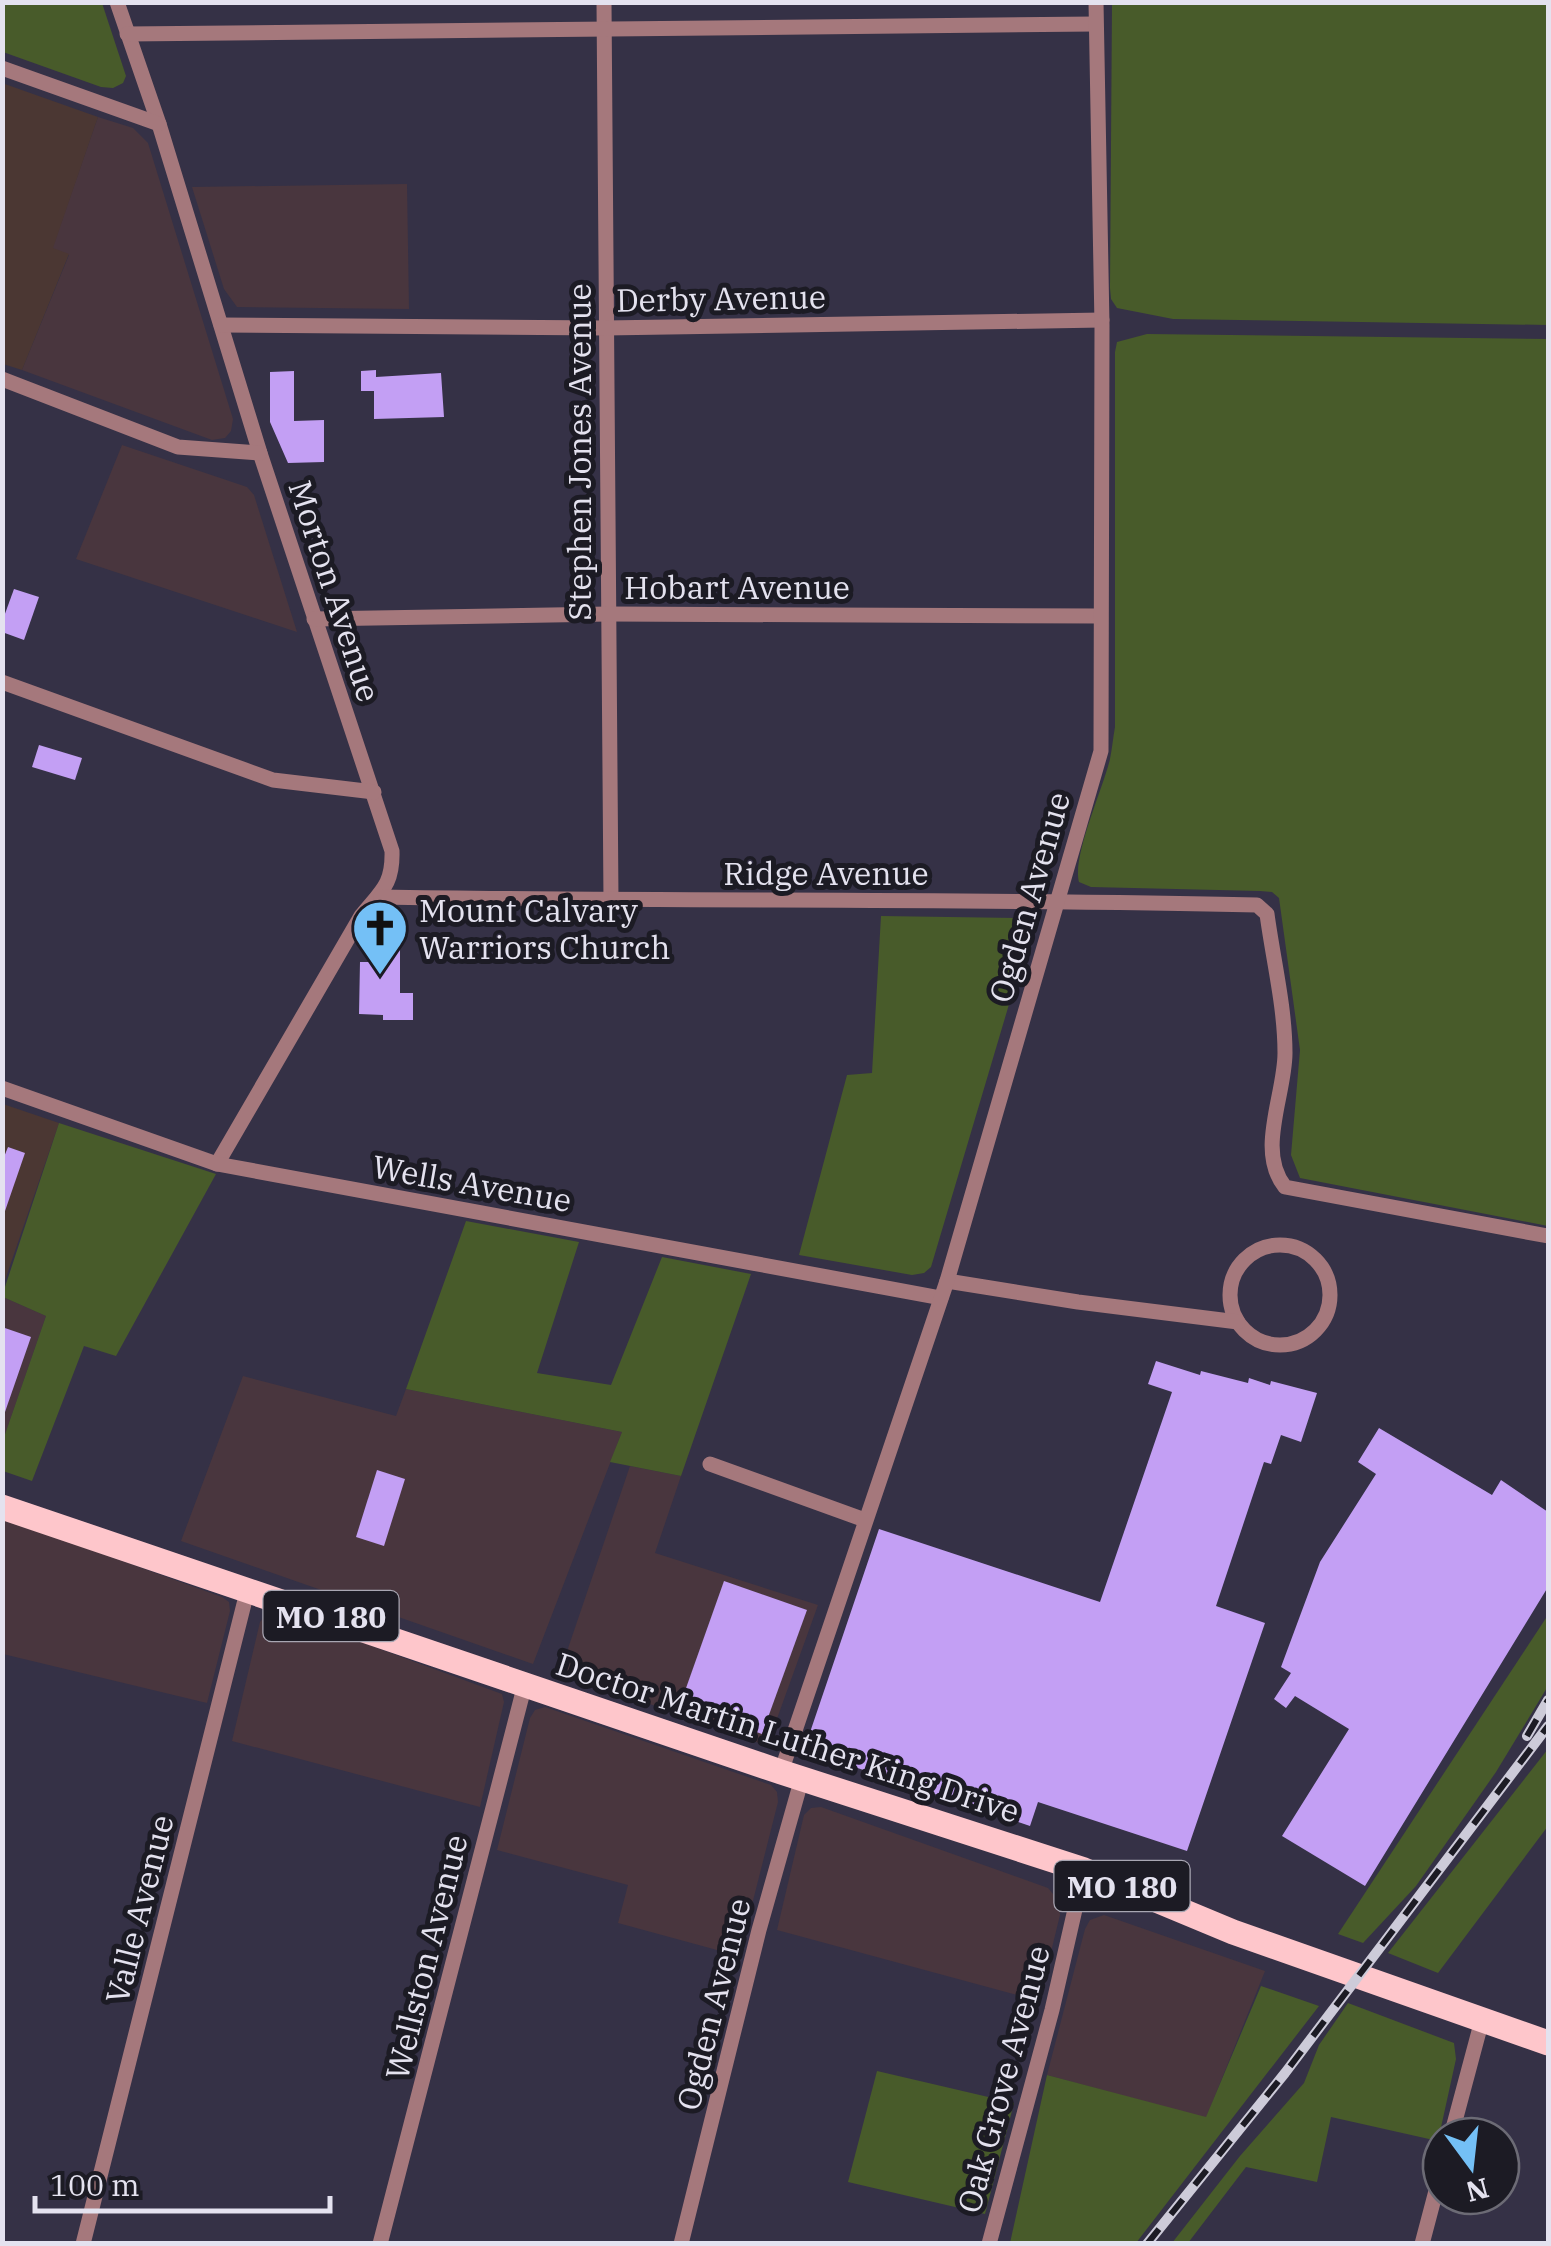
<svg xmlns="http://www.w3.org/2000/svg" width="1551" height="2246" font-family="'IBM Plex Serif',serif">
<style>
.commercial{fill:#49363e}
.education{fill:#4b3733}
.green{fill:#485b2a}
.building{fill:#c39ff4}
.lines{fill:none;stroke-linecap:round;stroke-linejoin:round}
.street{stroke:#a5787c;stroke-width:15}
.primary{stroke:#fec6cb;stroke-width:25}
.rail-casing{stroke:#cdcbd9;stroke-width:10}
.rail{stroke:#1c1b24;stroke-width:6;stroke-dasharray:19;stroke-linecap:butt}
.labels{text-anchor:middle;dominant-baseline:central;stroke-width:10;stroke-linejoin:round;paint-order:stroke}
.shield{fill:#1c1b24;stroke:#a8a6b2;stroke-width:2.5}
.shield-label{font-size:30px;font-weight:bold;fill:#e4e2ef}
.street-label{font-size:32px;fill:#e4e2ef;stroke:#1c1b24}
.poi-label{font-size:32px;fill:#e4e2ef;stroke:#1c1b24;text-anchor:start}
</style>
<rect width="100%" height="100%" fill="#353146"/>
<g class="commercial">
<path d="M98,117L133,128L148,143L233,419L231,431L225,438L212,440L22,370L69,255L52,249Z"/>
<path d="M407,184L409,309L237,307L224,289L192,187Z"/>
<path d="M122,445L247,487L254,495L297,632L76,559Z"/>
<path d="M3,1297L46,1316L3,1440Z"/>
<path d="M243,1376L396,1416L406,1389L622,1432L533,1664L181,1541Z"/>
<path d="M630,1466L681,1476L655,1553L818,1605L770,1738L762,1744L560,1672Z"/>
<path d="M6,1519L222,1597L229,1602L230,1611L207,1703L3,1654L2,1520Z"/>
<path d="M279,1612L502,1694L504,1702L480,1807L232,1741L260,1622L268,1613Z"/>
<path d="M545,1707L771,1785L777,1792L778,1802L739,1956L618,1923L628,1885L497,1850L530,1718L535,1710Z"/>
<path d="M821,1807L1048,1888L1058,1900L1060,1915L1039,2001L777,1930L804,1815L811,1808Z"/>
<path d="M1104,1915L1265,1971L1206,2118L1047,2075L1085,1929L1090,1920Z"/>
</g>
<g class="education">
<path d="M2,83L98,117L53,248L69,254L22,370L3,364Z"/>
<path d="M3,1104L59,1123L4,1283H3Z"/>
</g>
<g class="green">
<path d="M2,3H102L126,76L123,83L113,88L101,87L3,52Z"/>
<path d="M1112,3H1548V325L1173,319L1117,308L1111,299L1110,288Z"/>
<path d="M1147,334L1548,339V1226L1300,1178L1291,1155L1300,1050L1279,898L1272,892L1260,891L1091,887L1079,882C1072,856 1103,789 1110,759C1112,749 1113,738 1115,727V352L1117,342Z"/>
<path d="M881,916L1017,918L1027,926L1029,937L931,1267L924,1273L912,1275L799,1255L847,1075L872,1073Z"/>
<path d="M59,1123L216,1174L116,1356L84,1346L32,1481L3,1471V1440L46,1316L3,1297V1293Z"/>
<path d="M466,1221L579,1242L537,1373L611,1385L662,1257L751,1274L681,1476L610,1462L622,1432L406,1389Z"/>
<path d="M1548,1615V1686L1496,1772L1416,1886L1363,1943L1338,1934Z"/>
<path d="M1548,1749V1826L1438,1973L1388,1953Z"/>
<path d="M1261,1986L1319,2006L1136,2243H1010L1047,2075L1206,2117Z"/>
<path d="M1348,2003L1454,2043L1456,2059L1438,2141L1331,2117L1317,2182L1246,2167L1188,2243H1172L1240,2156L1304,2083L1319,2045Z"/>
<path d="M877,2071L1014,2103L985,2214L848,2182Z"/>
</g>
<g class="building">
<path d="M376,370V377L441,373L444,417L374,419V391H361V371Z"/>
<path d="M294,371V421L324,420V462L288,463L270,422V372Z"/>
<path d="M14,589L39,597L24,640L2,632V622Z"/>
<path d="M39,745L82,758L75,780L32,767Z"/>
<path d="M383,943H400V993H413V1020H383V1015L359,1014L360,962H374V955H383Z"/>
<path d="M8,1147L25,1153L5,1211L2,1162Z"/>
<path d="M2,1327L31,1337L5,1412H2Z"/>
<path d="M1156,1361L1200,1375L1201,1371L1248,1383L1249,1378L1270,1385L1271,1381L1317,1393L1301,1442L1281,1435L1271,1464L1264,1462L1216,1606L1265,1623L1187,1851L1038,1802L1030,1826L804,1750L879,1529L1100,1602L1172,1392L1148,1384Z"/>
<path d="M1379,1428L1492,1495L1501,1480L1548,1512V1587L1365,1886L1282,1836L1349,1729L1295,1696L1286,1708L1274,1699L1291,1673L1281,1667L1320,1562L1376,1474L1358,1462Z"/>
<path d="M377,1470L405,1479L384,1546L356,1537Z"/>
<path d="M724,1581L807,1610L762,1734L680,1705Z"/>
</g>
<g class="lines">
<g class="street">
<path d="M117,2L159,124L260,453L392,851C393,885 381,891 361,916L217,1164"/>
<path d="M604,2L611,901"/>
<path d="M127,34L1095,24"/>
<path d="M2,68L159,124"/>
<path d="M221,325L605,328L1102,320"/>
<path d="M2,379L178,447L260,453"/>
<path d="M314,619L608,614L1100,616"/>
<path d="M2,682L273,780L374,792"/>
<path d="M381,897C673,902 965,898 1257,905L1267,914C1273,959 1285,1007 1285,1053C1285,1095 1256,1151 1285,1187L1548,1236"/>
<path d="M2,1088L217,1164L941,1298"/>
<circle cx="1280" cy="1295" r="50"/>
<path d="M947,1281L1078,1302L1238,1322"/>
<path d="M710,1464L865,1520"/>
<path d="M781,1772L947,1281L1101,751L1102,325L1096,2"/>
<path d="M1451,2136L1482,2020"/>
<path d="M83,2244L248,1588"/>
<path d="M380,2244L525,1684"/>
<path d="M681,2244L759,1930L802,1778"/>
<path d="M989,2244L1052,2010L1084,1870"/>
<path d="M1422,2244L1441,2172"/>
</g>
<path class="primary" d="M2,1507L781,1772L1084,1870L1233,1932L1548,2043"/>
<g class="rail-casing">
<g id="rail">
<path d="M1527,1736L1548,1700"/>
<path d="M1147,2244L1285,2073L1548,1726"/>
</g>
</g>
<use href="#rail" class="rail"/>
</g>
<defs>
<g id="church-pin" transform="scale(2.875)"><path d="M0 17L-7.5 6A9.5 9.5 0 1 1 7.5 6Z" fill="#74c0f6" stroke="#1c1b24"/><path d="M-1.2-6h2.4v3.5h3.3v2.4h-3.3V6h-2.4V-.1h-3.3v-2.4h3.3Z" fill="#111"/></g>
</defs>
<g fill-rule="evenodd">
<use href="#church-pin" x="380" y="928"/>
</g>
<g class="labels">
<g class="shield">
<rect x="263.5" y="1591" width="135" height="50" rx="8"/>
<rect x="1054.5" y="1861" width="135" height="50" rx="8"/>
</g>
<g class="shield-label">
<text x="331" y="1616">MO 180</text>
<text x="1122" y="1886">MO 180</text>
</g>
<g class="street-label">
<text transform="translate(721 298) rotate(-1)">Derby Avenue</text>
<text transform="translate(579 452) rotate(-90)">Stephen Jones Avenue</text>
<text x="737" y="587">Hobart Avenue</text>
<text transform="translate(335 591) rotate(72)">Morton Avenue</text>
<text x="826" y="873">Ridge Avenue</text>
<text transform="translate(1029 897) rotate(-74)">Ogden Avenue</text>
<text transform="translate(472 1183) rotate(10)">Wells Avenue</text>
<text transform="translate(788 1737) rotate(18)">Doctor Martin Luther King Drive</text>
<text transform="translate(139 1909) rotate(-76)">Valle Avenue</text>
<text transform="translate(426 1957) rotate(-76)">Wellston Avenue</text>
<text transform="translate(713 2004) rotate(-76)">Ogden Avenue</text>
<text transform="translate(1003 2079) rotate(-75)">Oak Grove Avenue</text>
</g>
<g class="poi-label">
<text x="419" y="910">Mount Calvary<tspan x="419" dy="37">Warriors Church</tspan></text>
</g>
</g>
<rect width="1551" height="2246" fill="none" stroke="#e4e2ef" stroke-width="10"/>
<g transform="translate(1471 2166) rotate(165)"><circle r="48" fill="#1c1b24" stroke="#6c6b75" stroke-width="2.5"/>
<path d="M0-8L18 38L0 25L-18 38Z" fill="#74c0f6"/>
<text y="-15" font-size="28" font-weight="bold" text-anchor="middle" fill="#e4e2ef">N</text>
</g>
<path d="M35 2196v15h295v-15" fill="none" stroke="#e4e2ef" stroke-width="5"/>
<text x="50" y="2196" font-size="30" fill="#e4e2ef" stroke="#1c1b24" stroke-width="8" paint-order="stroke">100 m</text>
</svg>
